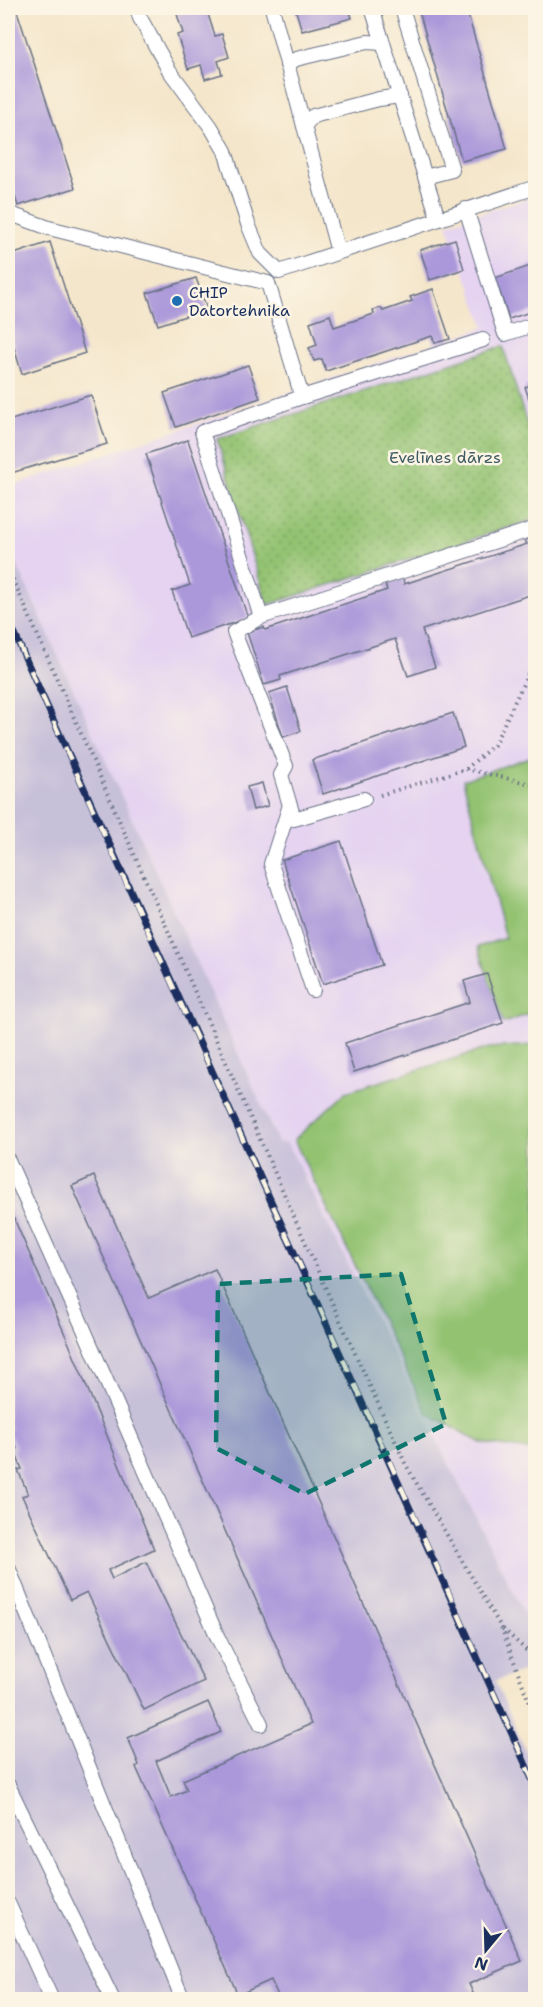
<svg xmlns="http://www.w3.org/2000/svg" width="543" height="2007" font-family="'Shantell Sans',sans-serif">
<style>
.built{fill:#e5d3f1}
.railway{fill:#c7c0d9}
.grass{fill:#93c271;stroke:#577868;stroke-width:1.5}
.park{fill:url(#park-dots);stroke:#577868;stroke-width:1.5}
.building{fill:#aa98da}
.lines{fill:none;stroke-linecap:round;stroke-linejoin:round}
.service-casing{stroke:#676f84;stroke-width:16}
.path{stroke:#676f84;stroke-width:4;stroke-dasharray:1.5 4.5;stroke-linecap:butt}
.service{stroke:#fff;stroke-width:14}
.rail-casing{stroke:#1b2f5e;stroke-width:7}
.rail{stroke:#fcf5e5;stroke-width:4.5;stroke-dasharray:14;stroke-linecap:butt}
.marked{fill:#0f766e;fill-opacity:0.2;stroke:#0f766e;stroke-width:4.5;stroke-dasharray:12 8;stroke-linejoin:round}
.poi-dot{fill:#1f6fb2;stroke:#fcf5e5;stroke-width:2}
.labels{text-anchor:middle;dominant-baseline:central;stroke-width:5;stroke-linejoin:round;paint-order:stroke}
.poi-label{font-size:16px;fill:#1b2f5e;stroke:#fcf5e5;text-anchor:start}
.park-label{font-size:16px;fill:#3f5b64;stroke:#fcf5e5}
</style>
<defs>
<pattern id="park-dots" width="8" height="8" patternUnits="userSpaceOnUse" patternTransform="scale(1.5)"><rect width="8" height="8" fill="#93c271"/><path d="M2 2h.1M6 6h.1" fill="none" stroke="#779e60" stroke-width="1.8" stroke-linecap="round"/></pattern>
</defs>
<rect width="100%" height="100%" fill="#fcf5e5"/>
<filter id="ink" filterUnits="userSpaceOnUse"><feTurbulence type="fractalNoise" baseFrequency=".0167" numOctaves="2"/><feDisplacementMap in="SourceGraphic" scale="12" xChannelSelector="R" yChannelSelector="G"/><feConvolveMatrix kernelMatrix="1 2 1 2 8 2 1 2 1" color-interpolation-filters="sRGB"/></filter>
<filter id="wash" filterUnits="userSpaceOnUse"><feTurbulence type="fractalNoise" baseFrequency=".008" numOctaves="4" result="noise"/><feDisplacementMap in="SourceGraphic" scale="24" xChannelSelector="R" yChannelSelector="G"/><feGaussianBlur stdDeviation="1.35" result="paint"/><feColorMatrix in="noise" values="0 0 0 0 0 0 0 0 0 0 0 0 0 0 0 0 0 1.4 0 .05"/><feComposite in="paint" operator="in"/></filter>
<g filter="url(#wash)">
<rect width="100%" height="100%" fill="#f4e6cb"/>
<path class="built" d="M535,196V1635L287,1143L278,1142L8,545V487L485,327L447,224Z"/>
<path class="railway" d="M8,545L278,1142L287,1143L535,1635V1666L495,1681L535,1772V1999H8Z"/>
<g class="grass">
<path d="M533,756L535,764V1012L503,1023L478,947L505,938L463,780Z"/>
<path d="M535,1045H536L535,1451L481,1443L427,1413L294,1140L346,1092L489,1048Z"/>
</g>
<path class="park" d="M503,346L535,450V519L267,605L217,439Z"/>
<g id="blocks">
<g class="building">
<path d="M8,8H16L75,188L18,206L8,174Z"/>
<path d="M175,8H206L215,36L222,34L229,57L218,61L222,74L205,79L201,65L188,69L177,35L183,33Z"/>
<path d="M295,8H349L352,18L302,31Z"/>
<path d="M418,8H466L507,149L462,161Z"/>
<path d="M455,239L464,269L430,280L420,250Z"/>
<path d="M50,242L85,353L22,374L8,328V256Z"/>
<path d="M536,264V310L509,319L495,278Z"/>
<path d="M196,278L207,309L158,325L147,293Z"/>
<path d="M433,289L450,339L435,343L432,336L326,371L322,359L314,361L309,348L317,345L310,322L330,315L334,327L374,314L373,310L381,308L383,311L412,301L410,297Z"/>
<path d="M248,365L260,398L176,427L164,393Z"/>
<path d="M536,384V417H535L525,387Z"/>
<path d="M91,395L107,444L8,474V421Z"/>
<path d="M188,440L248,618L188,638L172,591L190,585L146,454Z"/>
<path d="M536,536V593L422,630L435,667L408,676L395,639L280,676L281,680L264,685L247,632L264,627L265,630L387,590L385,584L403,578L404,584L527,544L525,540Z"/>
<path d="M287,687L301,731L283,737L269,693Z"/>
<path d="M453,713L464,747L323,794L312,760Z"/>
<path d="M262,783L268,806L253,810L247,787Z"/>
<path d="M341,841L382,965L323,984L282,860Z"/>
<path d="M487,974L503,1023L354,1072L345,1043L470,1002L464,981Z"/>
<path d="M94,1176L149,1298L215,1269L522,1961L469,1984L476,2000H280L271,1980L238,1995L136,1767L139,1765L128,1738L208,1702L221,1732L156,1761L171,1797L187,1790L183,1780L311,1724L72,1186Z"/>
<path d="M8,1205L67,1339L154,1549L108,1570L112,1579L146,1562L204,1681L144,1710L87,1592L70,1600L22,1496L28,1494L18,1470L22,1469L14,1450L17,1449L9,1431L12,1430L8,1421Z"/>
</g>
</g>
</g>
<g filter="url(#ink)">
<use href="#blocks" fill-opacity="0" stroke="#676f84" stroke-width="1.5"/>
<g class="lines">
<g class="service-casing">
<g id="service">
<path d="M137,8L140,18L169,70L211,127L225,151L248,224L260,253L279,272L536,187"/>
<path d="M272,8L338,252"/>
<path d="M372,8L438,218"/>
<path d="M402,8L452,170L425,177"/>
<path d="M287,65L296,59L367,42L382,43"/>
<path d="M304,126L313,116L379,99L400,96"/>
<path d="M466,209L505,334L536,324"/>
<path d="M8,213L49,228L268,283L302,397"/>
<path d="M261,617L202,432L302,397L483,340"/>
<path d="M364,799L294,819L281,775L286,766L234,632L261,617L536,528"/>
<path d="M290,805L271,864L313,990"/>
<path d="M8,1160L82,1325L218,1638L261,1724"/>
<path d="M8,1567L183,2000"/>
<path d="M8,1785L113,2000"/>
<path d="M8,1903L52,2000"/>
</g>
</g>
<g class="path">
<path d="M8,568L333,1305L406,1465L502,1629L536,1721"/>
<path d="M532,666L536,677"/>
<path d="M466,769L536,785"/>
<path d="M380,795L466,769L494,745L536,657"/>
<path d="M503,1629L536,1659"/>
</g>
<use href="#service" class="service"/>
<g class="rail-casing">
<path id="rail" d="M8,619C181,1010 363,1397 536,1788"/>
</g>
<use href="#rail" class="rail"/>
</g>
</g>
<path class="marked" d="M401,1274L446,1424L305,1494L216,1448L218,1284Z"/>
<circle class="poi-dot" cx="177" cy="301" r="6"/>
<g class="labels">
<g class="poi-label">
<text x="189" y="292">CHIP<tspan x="189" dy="18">Datortehnika</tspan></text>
</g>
<g class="park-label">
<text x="445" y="457">Evelīnes dārzs</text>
</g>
</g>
<rect width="543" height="2007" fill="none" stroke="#fcf5e5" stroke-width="30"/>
<g transform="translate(486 1950) rotate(199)" stroke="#fcf5e5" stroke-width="4.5" paint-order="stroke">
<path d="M0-4.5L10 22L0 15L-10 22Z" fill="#1b2f5e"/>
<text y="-9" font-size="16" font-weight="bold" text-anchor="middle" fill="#1b2f5e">N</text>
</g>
</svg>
